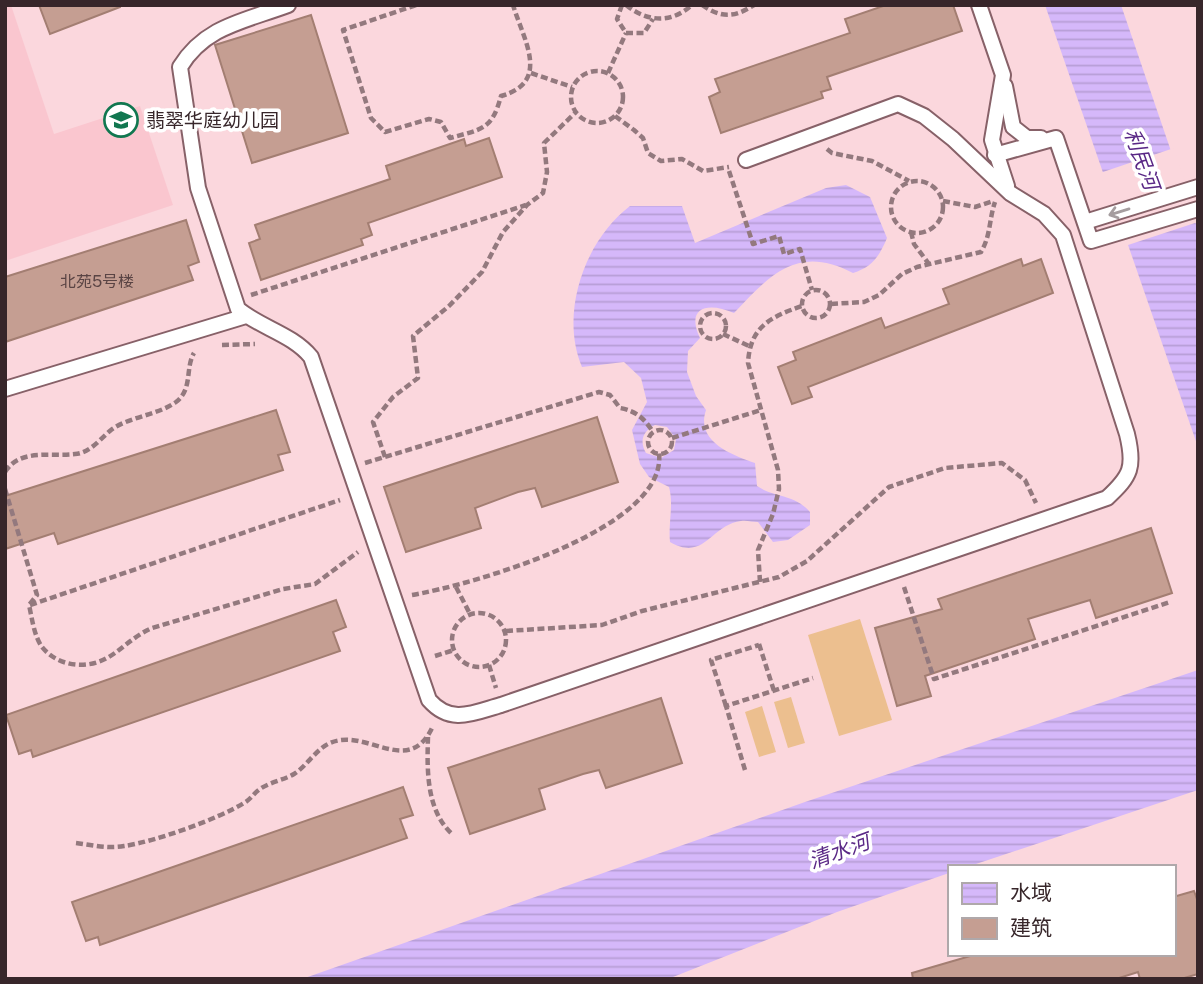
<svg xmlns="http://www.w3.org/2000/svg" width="1203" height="984" font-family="'Public Sans','Noto Sans SC',sans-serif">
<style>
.built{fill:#fac6cf}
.pitch{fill:#ecbf8f}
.water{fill:url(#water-rules);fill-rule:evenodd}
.pier{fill:#fbd7dd}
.building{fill:#c59e92;stroke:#a37e72;stroke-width:2}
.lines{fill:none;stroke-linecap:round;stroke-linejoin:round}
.lane-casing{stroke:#876168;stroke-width:18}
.path{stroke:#93797e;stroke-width:4.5;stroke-dasharray:7 3.5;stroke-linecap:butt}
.lane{stroke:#fff;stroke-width:14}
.oneway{stroke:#a59d9f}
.labels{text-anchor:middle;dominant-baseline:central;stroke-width:7;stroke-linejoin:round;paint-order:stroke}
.number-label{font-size:16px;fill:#5a4444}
.poi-label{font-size:19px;fill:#37262a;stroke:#fff;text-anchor:start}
.water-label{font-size:21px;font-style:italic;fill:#5a2886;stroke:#fff}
</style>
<defs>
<pattern id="water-rules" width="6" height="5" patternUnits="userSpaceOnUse" patternTransform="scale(1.75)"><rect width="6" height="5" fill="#d5b8fa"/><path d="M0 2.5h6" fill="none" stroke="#b79ed6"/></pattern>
</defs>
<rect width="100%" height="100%" fill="#fbd7dd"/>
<path class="built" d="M5,5H11L54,134L140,106L173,205L5,261Z"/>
<g class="pitch">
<path d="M860,619L892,720L839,736L808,635Z"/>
<path d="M791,697L805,743L788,748L774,702Z"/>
<path d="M762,706L776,752L759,757L745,712Z"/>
</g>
<g class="water">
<path d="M1045,5H1121L1198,230V447Z"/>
<path d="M846,185L870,197L887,238C879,257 872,267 853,273C797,244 770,275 734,313C709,302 685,306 700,338L688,351L687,372L696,396L706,410C695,442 733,455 755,463L757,486C775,498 795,494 810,512V525L788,540L773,542L758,522C753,522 746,520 741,521C710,525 705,562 670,542C668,523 674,505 669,487L649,477L640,464L632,430L647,402L641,378L624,362L582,367C559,313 585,240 630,206H682L695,243L826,188ZM655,425L667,427L676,439L674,450L661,458L646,453C639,441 643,431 655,425Z"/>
<path d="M1198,670V790L967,867H949V873L837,912L668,979H302L805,802Z"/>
</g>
<path class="pier" d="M1174,148L1198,222L1125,246L1100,173Z"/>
<g class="building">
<path d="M39,5H120V7L50,34Z"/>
<path d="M886,5H953L962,31L827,77L831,89L821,92L823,98L721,133L709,97L720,92L715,79L850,33L845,19Z"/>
<path d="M311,15L348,133L252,163L215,45Z"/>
<path d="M489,138L502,177L368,223L372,235L361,239L363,245L261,280L249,243L260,239L255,225L390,179L386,166L464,139L466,146Z"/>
<path d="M186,220L199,262L188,266L193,280L5,342V277Z"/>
<path d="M1021,259L1023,266L1041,259L1053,293L808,387L812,397L792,404L778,367L796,360L793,352L881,318L885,328L949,304L943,289Z"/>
<path d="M276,410L290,452L278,455L283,470L58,544L54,533L5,549V496Z"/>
<path d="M597,417L618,482L542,507L535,488L518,492L475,508L481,528L406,552L384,487Z"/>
<path d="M1151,528L1172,593L1096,618L1090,600L1028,619L1035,639L925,676L931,696L897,706L875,628L942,609L938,599Z"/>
<path d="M336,600L346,627L333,632L340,651L33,757L31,750L19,754L6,715Z"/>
<path d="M661,698L682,763L606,788L599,770L583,774L539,789L545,809L470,834L448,768Z"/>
<path d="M403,787L413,815L400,819L407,838L100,945L98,937L86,941L72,902Z"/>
<path d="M1194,891L1198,902V974L1181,979H1140L1138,972L1116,979H913L912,973L977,954H1173V897Z"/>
</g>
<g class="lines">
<g class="lane-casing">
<g id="lane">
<path d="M288,5C245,21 205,26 180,67L198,188L238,309C261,328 292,334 311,357L429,700C451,725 473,713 501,705L1107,498C1131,476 1135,467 1127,434L1063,235L1044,214L1010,193L953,139L924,116L898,104L746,160"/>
<path d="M979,5L1003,75L992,140L1007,186"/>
<path d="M1005,86L1013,127L1027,138H1041"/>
<path d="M995,155L1056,138L1091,241L1198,209"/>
<path d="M1085,222L1198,187"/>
<path d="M5,389L246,316"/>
</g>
</g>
<g class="path">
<path d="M416,5L343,30L371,118L385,132L429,119L441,122L450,138C482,129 492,130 501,96C551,82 524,41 513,5"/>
<path d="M622,5L617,19L626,33H644L653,19"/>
<path d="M626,5C647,22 671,24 692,5"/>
<path d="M702,5C721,18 734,18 754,5"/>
<circle cx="597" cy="97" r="26"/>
<path d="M531,73L572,87"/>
<path d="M608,73L626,33"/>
<path d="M615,116L634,130L643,138L648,153L661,161L682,159L703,171L729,167"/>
<path d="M827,149L832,153L872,161L909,181"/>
<path d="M729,171L753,244L779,236L784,254L800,249L812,290"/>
<circle cx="917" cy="207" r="26"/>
<path d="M943,201L975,207L993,201"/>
<path d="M911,232L914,244L929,264"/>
<circle cx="816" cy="304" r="14"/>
<path d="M251,295L526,205"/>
<path d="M831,304L864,302L879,295L902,274L917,267L981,252C991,235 989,219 995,202"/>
<circle cx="713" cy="326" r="13"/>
<path d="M723,334L749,346"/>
<path d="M222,345L255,344"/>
<circle cx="660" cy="442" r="12"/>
<path d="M672,438L761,410"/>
<path d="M385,457L373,422L393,397L418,378L413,336L449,306L482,272L503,232L527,205L543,193L547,172L544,143L576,112"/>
<path d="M365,463L599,392L610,395L620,408C636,411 644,418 653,432"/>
<path d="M5,472C20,448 51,457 75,454C90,453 100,439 111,430C130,416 156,416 176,402C193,389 185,368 194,353"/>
<path d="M5,489L37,595L29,605C32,618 34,636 42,647C57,666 86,670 107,658C123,649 132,637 152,628L283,589L315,584L358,552"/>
<path d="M760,582L758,550L773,514L779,489L778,470L748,363C750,327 770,317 802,306"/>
<path d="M456,587L470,614"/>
<path d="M904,587L934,679L1170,602"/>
<path d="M412,595C471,585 668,529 659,453"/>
<path d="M30,605L340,500"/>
<circle cx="479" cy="640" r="27"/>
<path d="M506,631L602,625L642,611L779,577L807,561L889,487L945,468L1002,463L1025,480L1036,503"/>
<path d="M759,644L774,691"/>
<path d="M435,656L454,650"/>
<path d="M489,665L496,688"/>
<path d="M726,706L711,660L759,645"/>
<path d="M428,737C427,769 426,809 451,833"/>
<path d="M745,770L726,706L813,678"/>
<path d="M76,843C92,845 108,849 124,846C154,842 218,819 244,803C251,799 254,793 260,789C270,782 284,780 294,774C307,766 316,749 330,743C367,727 409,779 433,726"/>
</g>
<use href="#lane" class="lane"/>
</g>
<defs><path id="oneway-shaft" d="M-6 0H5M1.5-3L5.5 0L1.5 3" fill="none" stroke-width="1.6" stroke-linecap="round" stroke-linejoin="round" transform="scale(1.75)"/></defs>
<use class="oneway" href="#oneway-shaft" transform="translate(1119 212) rotate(163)"/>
<defs>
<g id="school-ring" transform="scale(1.75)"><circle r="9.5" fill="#fff" stroke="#117750" stroke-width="1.5"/><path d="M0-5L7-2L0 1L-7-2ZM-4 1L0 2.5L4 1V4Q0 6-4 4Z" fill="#117750"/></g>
</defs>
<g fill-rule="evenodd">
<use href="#school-ring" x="121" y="120"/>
</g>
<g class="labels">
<g class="number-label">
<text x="97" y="281">北苑5号楼</text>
</g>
<g class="poi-label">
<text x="146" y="120">翡翠华庭幼儿园</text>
</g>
<g class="water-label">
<text transform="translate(1142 159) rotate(70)">利民河</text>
<text transform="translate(839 851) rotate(-20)">清水河</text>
</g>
</g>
<rect width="1203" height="984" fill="none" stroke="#37262a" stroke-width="14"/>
<rect x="948" y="865" width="228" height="91" fill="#ffffff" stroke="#afa8aa" stroke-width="2"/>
<rect x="962" y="883" width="35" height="21" fill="url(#water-rules)" stroke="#afa8aa" stroke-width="2"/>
<text x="1010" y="900" font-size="21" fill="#37262a">水域</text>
<rect x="962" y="918" width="35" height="21" fill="#c59e92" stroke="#afa8aa" stroke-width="2"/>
<text x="1010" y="935" font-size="21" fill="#37262a">建筑</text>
</svg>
